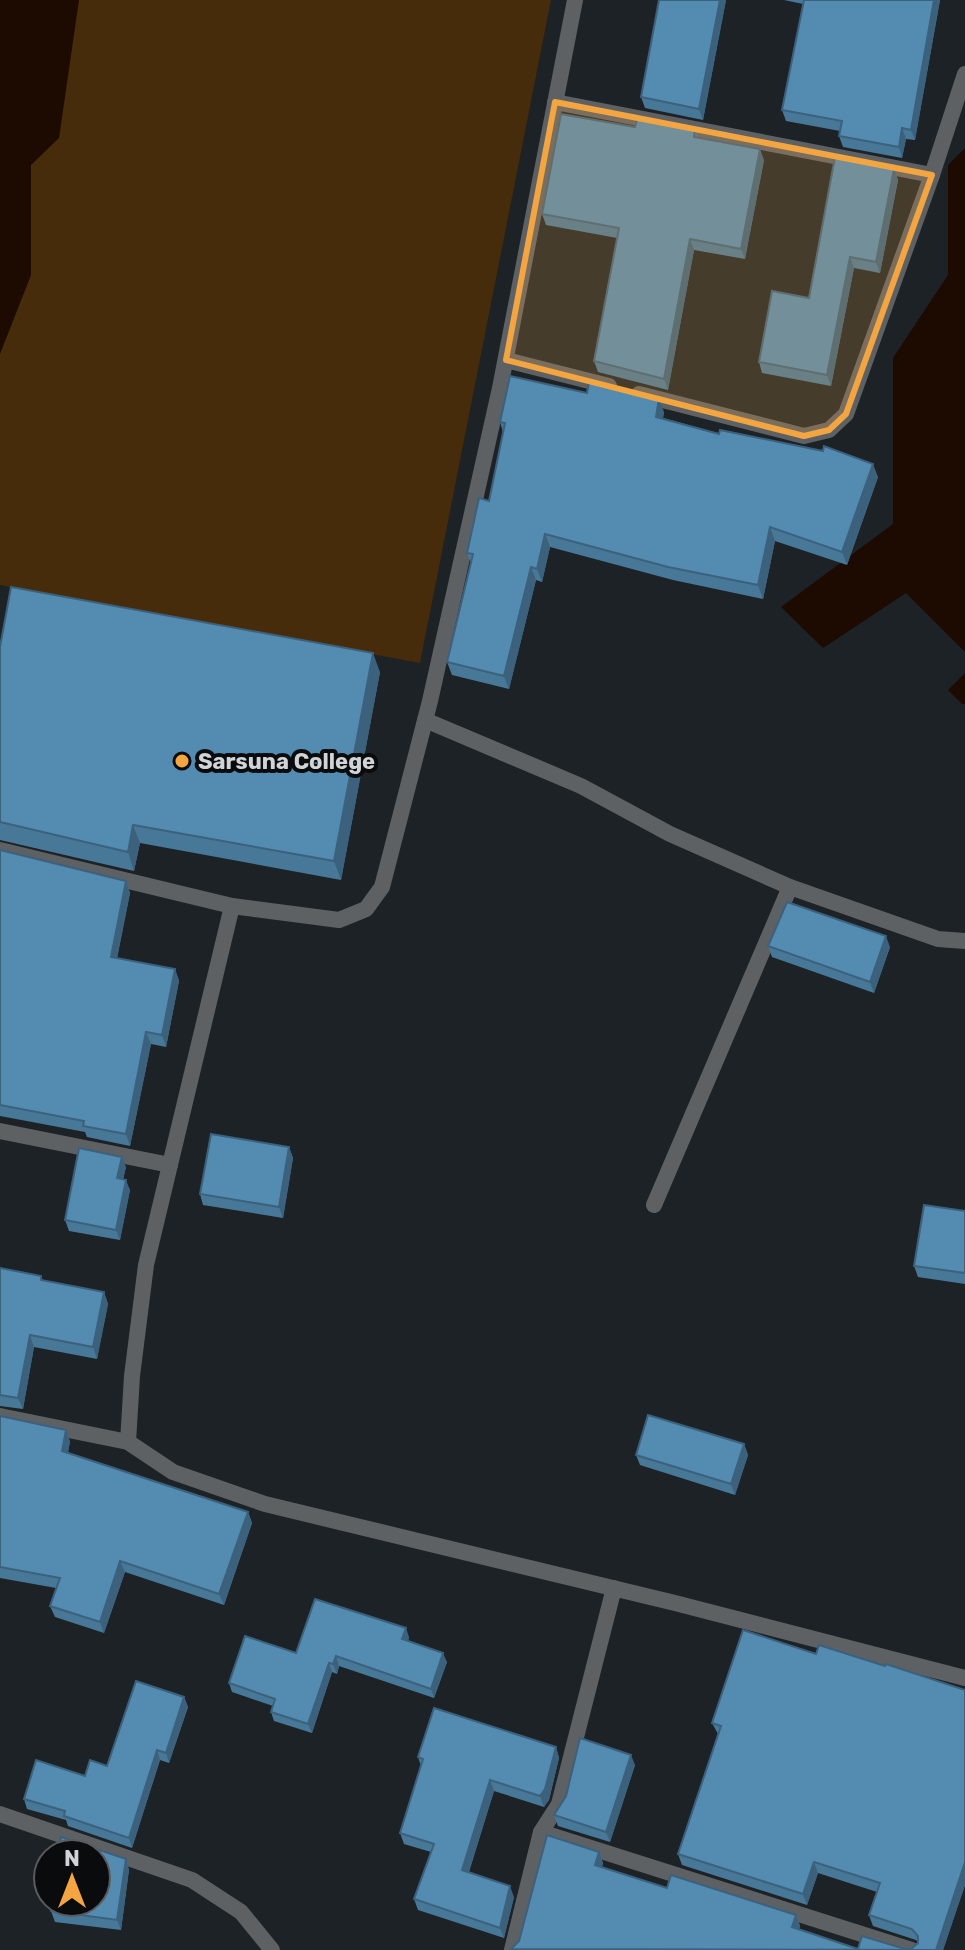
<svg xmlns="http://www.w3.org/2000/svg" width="965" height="1950" font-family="Rubik,sans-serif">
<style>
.green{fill:#462c0a}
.water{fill:#1d0a00}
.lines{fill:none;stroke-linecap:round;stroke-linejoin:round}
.street{stroke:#5e6163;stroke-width:16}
.wall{fill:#487898}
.shaded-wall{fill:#3b617c}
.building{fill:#548bb1;stroke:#3b617c;stroke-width:2}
.marked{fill:#f2a541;fill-opacity:0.2;stroke:#f2a541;stroke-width:6;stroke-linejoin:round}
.poi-dot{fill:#f2a541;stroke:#090b0d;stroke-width:3}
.labels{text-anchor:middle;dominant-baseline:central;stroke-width:8;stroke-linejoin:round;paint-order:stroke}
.poi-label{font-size:22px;font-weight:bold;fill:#d1d4d7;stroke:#090b0d;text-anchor:start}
</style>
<rect width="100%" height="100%" fill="#1c2226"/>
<path class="green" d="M0,0H551L420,663L0,585Z"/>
<g class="water">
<path d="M0,0H79L59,138L31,165V275L0,354Z"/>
<path d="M965,148V652L906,593L823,648L781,607L893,524V358L948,275V165Z"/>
<path d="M965,673V704H962L948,690Z"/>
</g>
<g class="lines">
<g class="street">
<path d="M555,102L932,175"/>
<path d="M506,360L609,386"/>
<path d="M639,394L804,436L829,430L846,414L932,175L965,74"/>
<path d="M425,720L581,786L670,834L790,887L938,939L965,941"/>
<path d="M0,850L232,906"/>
<path d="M0,1131L170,1165"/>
<path d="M654,1205L790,887"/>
<path d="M0,1416L128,1442L173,1472L265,1504L675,1603L965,1678"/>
<path d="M128,1442L132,1376L146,1265L232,906L339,920L366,909L382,887L430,701L500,388L575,0"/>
<path d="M0,1814L192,1880L241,1912L272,1950"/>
<path d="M541,1832L912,1950"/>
<path d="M512,1950L541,1832L559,1804L614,1588"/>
</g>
</g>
<g class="wall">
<path d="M726,0L703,120L645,108L641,97Z"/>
<path d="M784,0H940L915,140L906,139L902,158L843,147L839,136L840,131L786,121L782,110L803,4Z"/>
<path d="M635,127L695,130L698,138L764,160L745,259L694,250L668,390L598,372L594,361L617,238L546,225L542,214Z"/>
<path d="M894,169L898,180L880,273L854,268L831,386L762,373L759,362L809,298Z"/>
<path d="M664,412L663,418L878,477L847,565L775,541L763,599L673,580L550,547L542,582L536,580L509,689L452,675L447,662L471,563L467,553L489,501L503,432L500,422Z"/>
<path d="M0,647L380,672L341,880L140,843L134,871L0,840Z"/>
<path d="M0,850L126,881L130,893L117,958L175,969L179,981L166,1047L151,1044L130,1146L87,1137L85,1132L0,1116Z"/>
<path d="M768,946L890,947L874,993L772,957Z"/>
<path d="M289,1147L293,1158L283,1218L203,1205L200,1194Z"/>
<path d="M126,1167L123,1179L130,1190L120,1240L69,1231L65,1220Z"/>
<path d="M965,1211V1284L918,1277L914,1266Z"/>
<path d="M0,1268L41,1276L43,1281L104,1292L108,1304L97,1359L34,1347L23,1409L0,1406Z"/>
<path d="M0,1416L70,1441L68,1453L248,1512L252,1523L224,1605L125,1572L104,1633L55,1617L50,1606L56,1588L0,1578Z"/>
<path d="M744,1444L748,1455L735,1495L640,1465L636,1455Z"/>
<path d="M409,1637L408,1641L447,1662L434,1698L339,1666L337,1674L332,1672L312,1733L274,1721L271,1712L273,1706L232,1692L229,1683L296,1653Z"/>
<path d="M816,1654L885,1666L965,1690V1885L943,1950H512L599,1852L603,1863L602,1867L667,1888L796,1915L800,1926L799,1929L858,1949H911L918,1942L916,1940L873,1926L869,1915L877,1892L818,1873L807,1905L682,1865L678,1854L718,1734L712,1723Z"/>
<path d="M184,1697L188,1707L169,1763L160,1760L132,1848L68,1826L66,1820L27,1809L24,1799L85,1776L107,1766Z"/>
<path d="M556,1747L559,1758L549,1800L544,1807L494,1791L469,1872L514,1897L504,1938L418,1910L414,1899L431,1852L404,1844L400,1833L421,1766L418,1757Z"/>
<path d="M635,1765L610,1842L558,1826L554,1815Z"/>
<path d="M126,1859L129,1870L121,1930L55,1922L51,1911Z"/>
</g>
<g class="shaded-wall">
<path d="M720,0H726L703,120L699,109Z"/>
<path d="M934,0H940L915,140L911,130Z"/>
<path d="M902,128L906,139L902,158L899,147Z"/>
<path d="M760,149L764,160L745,259L741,249Z"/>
<path d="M894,169L898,180L880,273L876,262Z"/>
<path d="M690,239L694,250L668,390L664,379Z"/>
<path d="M850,257L854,268L831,386L827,375Z"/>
<path d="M659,398L664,412L661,430L656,417Z"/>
<path d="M873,464L878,477L847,565L842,552Z"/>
<path d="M770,527L775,541L763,599L758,585Z"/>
<path d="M545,534L550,547L542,582L537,569Z"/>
<path d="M531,567L536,580L509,689L504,676Z"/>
<path d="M373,653L380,672L341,880L334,861Z"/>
<path d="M133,825L140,843L134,871L128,852Z"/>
<path d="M126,881L130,893L115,969L111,957Z"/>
<path d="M886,936L890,947L874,993L870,982Z"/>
<path d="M175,969L179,981L166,1047L162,1035Z"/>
<path d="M146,1032L151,1044L130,1146L126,1134Z"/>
<path d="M289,1147L293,1158L283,1218L279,1207Z"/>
<path d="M122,1157L126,1167L121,1189L117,1178Z"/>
<path d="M126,1180L130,1190L120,1240L116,1230Z"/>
<path d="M104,1292L108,1304L97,1359L93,1347Z"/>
<path d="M30,1335L34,1347L23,1409L18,1398Z"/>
<path d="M66,1430L70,1441L66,1463L62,1451Z"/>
<path d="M744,1444L748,1455L735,1495L731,1484Z"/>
<path d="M248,1512L252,1523L224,1605L219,1594Z"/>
<path d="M120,1561L125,1572L104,1633L100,1622Z"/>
<path d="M406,1628L409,1637L406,1648L402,1639Z"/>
<path d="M443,1653L447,1662L434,1698L431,1689Z"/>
<path d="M336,1656L339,1666L337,1674L333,1664Z"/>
<path d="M329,1663L332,1672L312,1733L308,1724Z"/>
<path d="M184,1697L188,1707L169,1763L166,1753Z"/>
<path d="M556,1747L559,1758L549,1800L544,1807L540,1796Z"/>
<path d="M157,1750L160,1760L132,1848L129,1838Z"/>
<path d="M631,1755L635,1765L610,1842L606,1832Z"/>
<path d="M490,1780L494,1791L466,1880L462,1870Z"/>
<path d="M599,1852L603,1863L599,1876L595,1865Z"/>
<path d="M126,1859L129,1870L121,1930L117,1920Z"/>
<path d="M814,1862L818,1873L807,1905L803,1894Z"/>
<path d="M965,1862V1885L943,1950H936Z"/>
<path d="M510,1886L514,1897L504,1938L500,1928Z"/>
<path d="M796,1915L800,1926L796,1938L792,1927Z"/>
</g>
<g class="building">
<path d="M659,0H720L699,109L641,97Z"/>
<path d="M804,0H934L911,130L902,128L899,147L839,136L842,121L782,110Z"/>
<path d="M561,114L635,127L637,119L695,130L694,137L760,149L741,249L690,239L664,379L594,361L619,228L542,214Z"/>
<path d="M835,157L894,169L876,262L850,257L827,375L759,362L772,291L809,298Z"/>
<path d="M510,376L587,393L589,381L659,398L656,417L719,434L720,430L823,451L824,446L873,464L842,552L770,527L758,585L668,567L545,534L537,569L531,567L504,676L447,662L473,554L467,553L479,498L489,501L505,423L500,422Z"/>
<path d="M11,587L373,653L334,861L133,825L128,852L0,822V647Z"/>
<path d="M0,850L126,881L111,957L175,969L162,1035L146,1032L126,1134L83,1126L84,1121L0,1105Z"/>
<path d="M787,902L886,936L870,982L768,946Z"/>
<path d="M211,1134L289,1147L279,1207L200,1194Z"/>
<path d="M79,1148L122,1157L117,1178L126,1180L116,1230L65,1220Z"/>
<path d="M924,1205L965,1211V1273L914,1266Z"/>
<path d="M0,1268L41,1276V1280L104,1292L93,1347L30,1335L18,1398L0,1395Z"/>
<path d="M648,1415L744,1444L731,1484L636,1455Z"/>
<path d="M0,1416L66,1430L62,1451L248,1512L219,1594L120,1561L100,1622L50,1606L60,1578L0,1567Z"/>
<path d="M315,1599L406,1628L402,1639L443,1653L431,1689L336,1656L333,1664L329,1663L308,1724L271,1712L275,1699L229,1683L245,1636L296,1653Z"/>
<path d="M743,1630L816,1654L819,1645L885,1666L886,1664L965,1690V1862L936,1950L511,1949L519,1941L547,1835L599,1852L595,1865L667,1888L671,1875L796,1915L792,1927L858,1949L862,1936L905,1949H911L918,1943V1936L912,1929L869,1915L880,1883L814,1862L803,1894L678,1854L721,1726L712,1723Z"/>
<path d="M136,1681L184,1697L166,1753L157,1750L129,1838L64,1816L65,1811L24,1799L36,1760L85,1776L90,1760L107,1766Z"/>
<path d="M434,1708L556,1747L545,1789L540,1796L490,1780L462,1870L510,1886L500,1928L414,1899L434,1844L400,1833L423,1759L418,1757Z"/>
<path d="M580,1738L631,1755L606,1832L554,1815L566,1796Z"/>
<path d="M61,1837L126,1859L117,1920L51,1911L52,1902H96V1854H58Z"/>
</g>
<path class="marked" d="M555,102L932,175L846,414L829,430L804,436L506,360Z"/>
<circle class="poi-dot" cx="182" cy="761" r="8"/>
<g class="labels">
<g class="poi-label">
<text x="198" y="761">Sarsuna College</text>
</g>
</g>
<g transform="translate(72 1878)"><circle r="38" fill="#090b0d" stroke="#595b5e" stroke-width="2"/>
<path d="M0-6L14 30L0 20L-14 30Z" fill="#f2a541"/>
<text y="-12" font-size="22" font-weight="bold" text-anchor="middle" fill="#d1d4d7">N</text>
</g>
</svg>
